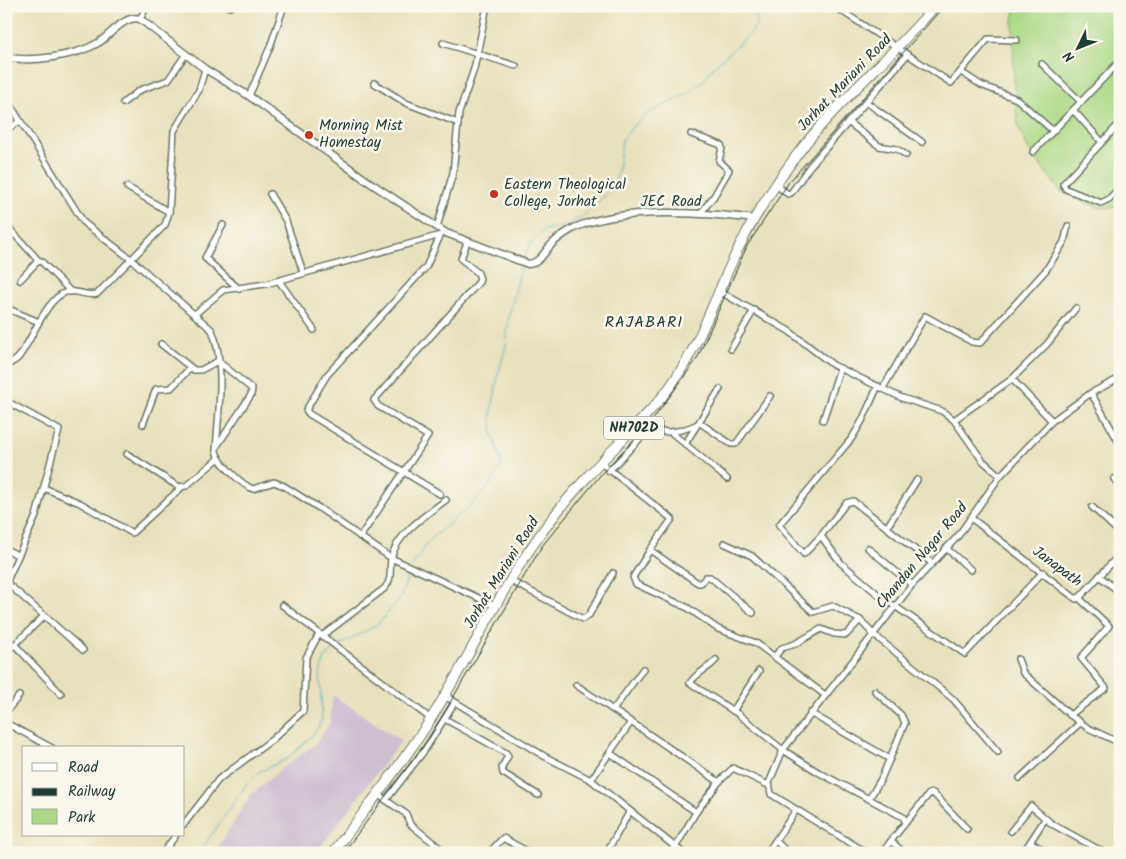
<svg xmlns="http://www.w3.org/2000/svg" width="1126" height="859" font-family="Kalam,sans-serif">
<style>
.industrial{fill:#cdbed2}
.green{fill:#abd985;stroke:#658b5c}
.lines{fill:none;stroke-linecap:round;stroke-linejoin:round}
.stream{stroke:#3eadba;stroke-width:1}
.minor-casing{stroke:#667664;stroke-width:8}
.tertiary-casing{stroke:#667664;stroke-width:9}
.trunk-casing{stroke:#667664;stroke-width:11}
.minor{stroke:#fff;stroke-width:5}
.tertiary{stroke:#fff;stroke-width:6}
.trunk{stroke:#fff;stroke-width:9}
.rail{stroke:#1f3d34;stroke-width:1}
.poi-dot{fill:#c8321e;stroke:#fbf7ec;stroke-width:2}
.labels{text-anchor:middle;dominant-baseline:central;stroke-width:5;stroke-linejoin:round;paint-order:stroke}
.shield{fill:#fbf7ec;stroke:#61756b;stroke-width:1}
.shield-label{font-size:14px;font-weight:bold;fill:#1f3d34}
.street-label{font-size:15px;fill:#1f3d34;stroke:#fbf7ec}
.poi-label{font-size:15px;fill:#1f3d34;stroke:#fbf7ec;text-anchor:start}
.neighbourhood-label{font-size:16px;letter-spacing:1px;fill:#1f3d34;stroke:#fbf7ec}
</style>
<rect width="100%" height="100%" fill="#fbf7ec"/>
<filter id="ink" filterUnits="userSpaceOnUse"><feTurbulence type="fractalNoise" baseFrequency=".02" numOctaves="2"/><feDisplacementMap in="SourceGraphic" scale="10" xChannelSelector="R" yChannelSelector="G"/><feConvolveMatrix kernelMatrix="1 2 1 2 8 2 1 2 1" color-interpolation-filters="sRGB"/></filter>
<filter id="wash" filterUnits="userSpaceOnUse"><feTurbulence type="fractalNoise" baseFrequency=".0096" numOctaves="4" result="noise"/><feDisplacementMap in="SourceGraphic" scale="20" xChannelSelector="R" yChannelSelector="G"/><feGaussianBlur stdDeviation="1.12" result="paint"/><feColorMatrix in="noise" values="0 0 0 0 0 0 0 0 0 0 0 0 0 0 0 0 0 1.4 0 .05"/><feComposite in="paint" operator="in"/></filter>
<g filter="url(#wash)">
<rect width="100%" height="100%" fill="#e9e1bd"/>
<path class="industrial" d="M333,695L401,741L316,853H214L251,795L281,769L314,745L330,723Z"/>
<path class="green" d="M1016,6H1120V207L1099,208L1061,192L1028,149L1018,126L1014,89L1013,20Z"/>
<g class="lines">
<g class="stream">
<path d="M523,260L532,241L545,230L569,224L582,217L616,185L622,140L633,126L647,114L689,93L703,81L714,66L751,33L757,23L756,17L761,6"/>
<path d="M412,567C418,557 424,546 432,538C459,514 488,497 502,463L493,435L491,415L498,375L506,346L509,316L522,264"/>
<path d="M339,646L378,624L400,599L410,570"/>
<path d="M199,853L248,782L259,772L287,759L310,738L318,728L322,719L320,673L325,658L336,648"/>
</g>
</g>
</g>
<g filter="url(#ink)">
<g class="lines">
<g class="minor-casing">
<g id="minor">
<path d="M230,6V7"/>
<path d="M834,6L951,83L988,39L1017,40"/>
<path d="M140,19L147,6"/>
<path d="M443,43L516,66"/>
<path d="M1042,64L1081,102"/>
<path d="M961,72L981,85L1017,99L1053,131"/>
<path d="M374,83L406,103L458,123"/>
<path d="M249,96L270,47L284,6"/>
<path d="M6,98L84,223L132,260L212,330C226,365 218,414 216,451C219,463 242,485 253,489L274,482L284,486L319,508L391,558L496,606"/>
<path d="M866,102L922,142"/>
<path d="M123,103L140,90L168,80L186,54"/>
<path d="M1073,110L1102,142"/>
<path d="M848,122L879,146L897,149L906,155"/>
<path d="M1120,123L1063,184L1066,189L1101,203L1109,199L1120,187"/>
<path d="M6,130L20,121"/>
<path d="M691,134L721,145L722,148L719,161L729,170L714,196L700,214"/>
<path d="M1033,152L1120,61"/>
<path d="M776,185L788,194L791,193L810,166L906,56"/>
<path d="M127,187L169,212"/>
<path d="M270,194L286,221L303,272"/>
<path d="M6,225L39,261"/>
<path d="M223,225L205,258L239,289"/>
<path d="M437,227L453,173L459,113L474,69L487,6"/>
<path d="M20,280L37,262L41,261L71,292"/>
<path d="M279,281L314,330"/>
<path d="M719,291L789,331L833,365L902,398L942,411L954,420L982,460L1000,476L958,536L912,585L783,750L818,772L903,817L906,822L891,841L904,853"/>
<path d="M6,308L39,322"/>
<path d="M195,314L223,290L266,284L441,235"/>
<path d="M161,344L194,370H201L218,361L252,389L251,395L217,446"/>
<path d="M731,349L754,310"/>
<path d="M6,367C9,363 14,362 18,358C32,341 45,299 66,292C76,289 86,297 97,294L165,225L169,212L174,131L199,90L205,69"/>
<path d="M1012,379L1052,421"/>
<path d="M883,388L925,316L972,342L980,343L1046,270L1064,242L1068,226"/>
<path d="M1091,393L1120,444"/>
<path d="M6,401L59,430L36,516L6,583"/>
<path d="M823,420L840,368"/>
<path d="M954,420L1012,379L1047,344L1076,308"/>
<path d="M639,422C659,437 679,433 700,423L731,444H736L770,396"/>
<path d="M143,424L156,389L171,388L190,368"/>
<path d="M672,433L727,479"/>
<path d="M685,444L720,389"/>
<path d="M127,454L179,487L186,486L219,458"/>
<path d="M601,463L672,519L650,550L698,583H701L706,577H710L753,613"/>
<path d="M609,471L649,429"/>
<path d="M1000,476L1052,421L1091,393L1120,378"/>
<path d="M1114,479L1120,486"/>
<path d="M44,488L80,503L132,533L182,487"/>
<path d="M440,494L309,414L306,410L327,375L426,267L440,236"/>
<path d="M1092,507L1120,533"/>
<path d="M971,518L1076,599L1081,596L1120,554"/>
<path d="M887,527L917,480"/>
<path d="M821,536L804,554L779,525L852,438L862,421L878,386"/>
<path d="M360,537L428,436L378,406L374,400L479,282L480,279L478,273L461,259L467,242"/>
<path d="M724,543L752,556L813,612L833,606L860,620L873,634L953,699L998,752"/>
<path d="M868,548L912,585"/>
<path d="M946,548L971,570"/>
<path d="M6,549L17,555"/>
<path d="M650,550L633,577L636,584L688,608L718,629L756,643L825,695"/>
<path d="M932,563L853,501L846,503L821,536L841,563L880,596L965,654L1043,572"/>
<path d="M1099,576L1120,592"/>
<path d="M511,581L583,619L589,615L613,573"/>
<path d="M7,583L83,650"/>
<path d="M282,605L431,719"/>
<path d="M322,636L385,588C393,578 389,570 391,559C396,534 427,514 446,500"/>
<path d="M15,645L61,694"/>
<path d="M8,651L44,616"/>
<path d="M774,657L782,648L795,644L821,629L834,634L846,635L860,620"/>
<path d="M1018,659L1023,673L1070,715L1088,728L1120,743"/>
<path d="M716,660C707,670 697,672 690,683L738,714L783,750L769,783L771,794L867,853"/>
<path d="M576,685L631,722"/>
<path d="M445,696L544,756L591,780L683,853"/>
<path d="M613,710L643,669"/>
<path d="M733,711L759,671"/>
<path d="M6,712L19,696"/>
<path d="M810,713L890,759"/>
<path d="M1070,715L1106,688L1081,658L1109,626L1079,598"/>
<path d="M445,719L506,753L508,756L502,767L503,773L538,795"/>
<path d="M6,723L52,748"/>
<path d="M610,753L696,812"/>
<path d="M1020,778L1080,723"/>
<path d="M591,780L631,722L719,782L733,768L768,785"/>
<path d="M377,794L406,814L410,824L446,853"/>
<path d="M869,799L881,779L905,723L901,715L875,691"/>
<path d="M386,800L424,751L455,702"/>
<path d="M906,822L929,794L933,793L967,829"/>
<path d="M184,824L219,779L273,739L303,711L306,658L319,634"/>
<path d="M1011,831L1031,806L1052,824L1105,853"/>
<path d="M776,841L788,853"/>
<path d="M1030,842L1048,853"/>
<path d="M609,848L630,811"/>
<path d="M165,850L176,835"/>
<path d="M489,853L503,838L530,853"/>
<path d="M672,853L696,812L719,782"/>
<path d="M767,853L796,810"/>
<path d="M882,853L891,841"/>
<path d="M1023,853L1045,819"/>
</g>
</g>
<g class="tertiary-casing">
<path id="tertiary" d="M6,57C30,63 76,56 98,43C110,36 125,14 140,19L205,69L249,96L366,180L446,233L528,264C541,263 544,251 553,243C559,237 567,232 574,228C620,207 705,212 755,219"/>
</g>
<g class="trunk-casing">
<path id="trunk" d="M333,853C366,808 402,765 432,717C471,655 501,587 545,528C569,495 597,466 625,437C644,417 665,397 679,373C701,339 714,301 731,264C748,226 771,190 796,156C837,101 891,58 935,6"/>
</g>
<use href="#minor" class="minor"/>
<use href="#tertiary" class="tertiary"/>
<use href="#trunk" class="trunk"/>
<path class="rail" d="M343,853L430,737L542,546L603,472L651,422L697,359L747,246L789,182L944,6"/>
</g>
</g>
<g class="poi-dot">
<circle cx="309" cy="135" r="5"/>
<circle cx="494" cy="194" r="5"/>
</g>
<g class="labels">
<rect class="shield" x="604" y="416.5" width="60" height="23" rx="4"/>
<g class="shield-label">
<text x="634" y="428">NH702D</text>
</g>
<g class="street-label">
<text transform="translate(845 83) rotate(-46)">Jorhat Mariani Road</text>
<text x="671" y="202">JEC Road</text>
<text transform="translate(922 556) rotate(-50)">Chandan Nagar Road</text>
<text transform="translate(1057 567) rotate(37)">Janapath</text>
<text transform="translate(502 573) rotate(-58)">Jorhat Mariani Road</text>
</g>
<g class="poi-label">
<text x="319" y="126">Morning Mist<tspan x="319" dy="17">Homestay</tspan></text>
<text x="504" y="185">Eastern Theological<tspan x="504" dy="17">College, Jorhat</tspan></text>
</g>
<g class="neighbourhood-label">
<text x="644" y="322">RAJABARI</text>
</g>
</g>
<rect width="1126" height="859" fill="none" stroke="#fbf7ec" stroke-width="25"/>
<rect x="22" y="746" width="162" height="90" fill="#fbf7ec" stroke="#a3ada2"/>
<rect x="32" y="763" width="25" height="8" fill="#ffffff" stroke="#a3ada2"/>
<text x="68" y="772" font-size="15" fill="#1f3d34">Road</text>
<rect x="32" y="788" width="25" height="8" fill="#1f3d34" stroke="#a3ada2"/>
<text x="68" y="796" font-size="15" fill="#1f3d34">Railway</text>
<rect x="32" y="809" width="25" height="15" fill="#abd985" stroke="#a3ada2"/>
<text x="68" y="822" font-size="15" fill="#1f3d34">Park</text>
<g transform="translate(1078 48) rotate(227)" stroke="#fbf7ec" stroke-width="4" paint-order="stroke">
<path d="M0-4L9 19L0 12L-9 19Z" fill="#1f3d34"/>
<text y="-8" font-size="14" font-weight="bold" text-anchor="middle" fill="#1f3d34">N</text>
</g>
</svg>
